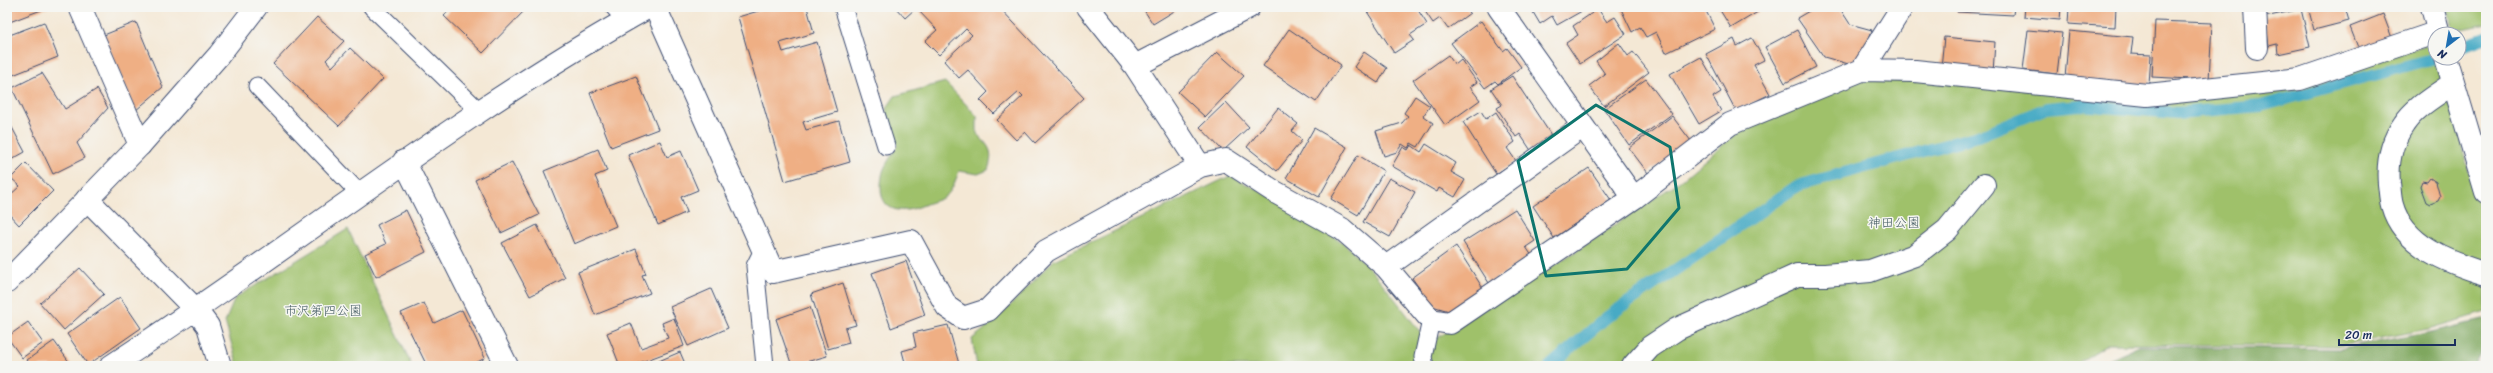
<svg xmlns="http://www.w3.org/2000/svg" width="2493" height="373" viewBox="0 0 2493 373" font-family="Sriracha,'Klee One',sans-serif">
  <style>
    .green { fill: #9fc16a; stroke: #5d7864 }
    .forest { fill: #7fa75e; stroke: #4d6b5e }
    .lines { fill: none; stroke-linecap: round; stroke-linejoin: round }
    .stream { stroke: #46aac5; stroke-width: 12 }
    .building { fill: #efaf84 }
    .service-casing { stroke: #3c4b70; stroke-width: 19 }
    .pedestrian-casing { stroke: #3c4b70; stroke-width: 24 }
    .minor-casing { stroke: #3c4b70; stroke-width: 24 }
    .tertiary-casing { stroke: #3c4b70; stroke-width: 24 }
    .service { stroke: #fff; stroke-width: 17 }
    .pedestrian { stroke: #fff; stroke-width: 22 }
    .minor { stroke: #fff; stroke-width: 22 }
    .tertiary { stroke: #fff; stroke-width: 22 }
    .marked { fill: none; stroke: #0f766e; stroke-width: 3; stroke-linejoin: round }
    .labels { text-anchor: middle; stroke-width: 3; stroke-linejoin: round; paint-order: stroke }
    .park-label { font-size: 13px; fill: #435b62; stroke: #f6f6f2 }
  </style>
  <rect width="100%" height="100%" fill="#f6f6f2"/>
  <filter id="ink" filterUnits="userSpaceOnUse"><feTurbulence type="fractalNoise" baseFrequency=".025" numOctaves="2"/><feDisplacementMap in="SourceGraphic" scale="8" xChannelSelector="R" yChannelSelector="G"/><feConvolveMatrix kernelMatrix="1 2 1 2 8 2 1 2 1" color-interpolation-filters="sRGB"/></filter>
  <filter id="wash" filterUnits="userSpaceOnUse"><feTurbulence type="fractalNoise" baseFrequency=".012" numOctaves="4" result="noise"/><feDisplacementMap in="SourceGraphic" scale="16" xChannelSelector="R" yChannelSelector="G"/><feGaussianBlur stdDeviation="0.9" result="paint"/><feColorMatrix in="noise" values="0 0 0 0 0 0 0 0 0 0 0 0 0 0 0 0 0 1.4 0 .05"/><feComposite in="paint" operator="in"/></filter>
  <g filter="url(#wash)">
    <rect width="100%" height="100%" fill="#f4e8d5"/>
    <path class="green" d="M2448 7H2486V24L2452 31Z
      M2433 44 2486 232V312L2428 329 2341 346 2108 344 2073 366H977L972 339 997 319 1054 260 1230 176C1267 194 1306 215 1339 240 1372 264 1403 311 1429 343L1575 252 1680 181 1737 133 1869 76 2146 99Z
      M945 82 977 116V134C990 147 994 152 988 170L978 174 959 171C956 179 953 189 947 195 942 200 930 202 924 205 896 217 876 209 882 176 883 166 893 155 897 146L886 109 895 96Z
      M348 229 412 366H238L225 322 235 298Z"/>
    <path class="forest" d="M2486 319V341L2473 366H2093L2138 346 2340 349 2427 333Z"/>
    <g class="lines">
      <path class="stream" d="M2459 47 2486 37
        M1550 366 1607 317 1797 186 1978 136 2047 108 2080 105 2177 113 2261 106 2435 58"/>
    </g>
    <g id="blocks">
      <path class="building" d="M7 7H49L7 23Z
        M452 7H528L483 53 444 16Z
        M772 7H807L814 33 780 43 783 52 817 42 837 112 803 122 806 130 839 121 850 162 785 181 738 17Z
        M895 7H999L1084 98 1035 143 1025 132 1016 140 997 120 1023 96 1019 92 994 114 980 100 988 92 968 70 959 78 944 61 972 35 966 29 939 55 925 41 937 30 916 8 905 18Z
        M1142 7H1181L1153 24Z
        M1364 7H1416L1427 24 1410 35 1414 40 1394 53Z
        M1422 7H1466L1470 13 1448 29 1440 18 1433 23Z
        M1530 7H1589L1557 25 1552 16 1540 24Z
        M1626 7H1704L1715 29 1666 53 1656 32 1646 37 1640 27 1632 32 1621 9Z
        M1718 7H1766L1731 28Z
        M1816 7H1839L1850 24 1872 30 1859 67 1824 57 1797 18Z
        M1957 7H2014L2013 15 1957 12Z
        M2025 7H2061L2060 20 2024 17Z
        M2069 7H2116L2115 27 2068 24Z
        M2308 7H2345L2349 21 2314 30Z
        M1598 9 1607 22 1615 17 1626 34 1580 64 1566 43 1578 35 1573 26Z
        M2301 9 2310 47 2278 54 2277 44 2269 46 2265 17Z
        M2383 14 2392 38 2359 50 2350 27Z
        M317 17 344 41 326 60 332 67 350 48 383 79 339 126 273 64Z
        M1481 21 1503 51 1507 48 1521 67 1498 84 1495 81 1485 88 1451 43Z
        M2155 21 2212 23 2209 80 2152 77Z
        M44 22 58 57 13 75 7 59V36Z
        M136 22 163 87 135 111 104 35Z
        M1289 29 1341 65 1316 102 1263 66Z
        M1797 30 1816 67 1785 83 1765 47Z
        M2028 30 2062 33 2057 74 2023 70Z
        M2069 31 2133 37 2131 54 2151 55 2149 85 2065 78Z
        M1944 37 1995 42 1993 73 1941 68Z
        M1752 38 1764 60 1754 65 1770 94 1736 111 1706 54 1734 39 1737 46Z
        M1619 43 1628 56 1633 52 1649 72 1604 106 1589 86 1605 74 1596 61Z
        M1217 52 1244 76 1205 117 1178 92Z
        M1364 52 1387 68 1378 83 1354 67Z
        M1448 55 1455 65 1461 60 1477 82 1470 87 1480 100 1445 125 1413 80Z
        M1701 57 1721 92 1713 97 1721 111 1699 124 1670 74Z
        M42 73 65 109 97 89 108 108 77 143 85 158 53 174 12 88Z
        M636 76 658 129 611 147 590 93Z
        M1512 76 1557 144 1536 158 1520 134 1516 137 1497 108 1502 105 1491 89Z
        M1646 79 1672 114 1629 145 1604 109Z
        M1415 96 1430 106 1423 116 1433 123 1418 147 1411 143 1408 148 1402 144 1397 152 1384 156 1376 131 1402 123 1408 116 1404 113Z
        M1226 102 1249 127 1223 151 1200 127Z
        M1278 108 1298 124 1292 131 1302 140 1277 171 1247 147Z
        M1481 111 1486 119 1496 112 1515 142 1507 148 1516 161 1496 174 1463 122Z
        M1672 116 1691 141 1648 173 1629 148Z
        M7 118 25 152 7 162Z
        M1314 128 1347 147 1319 197 1286 178Z
        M660 141 667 157 681 151 698 190 681 197 687 212 658 225 628 155Z
        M1426 144 1456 163 1451 172 1465 180 1455 197 1439 188 1437 192 1392 166 1403 147 1408 150 1411 145 1421 152Z
        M598 149 607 171 595 176 616 226 574 244 544 171Z
        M1358 155 1384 171 1358 215 1331 199Z
        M512 162 539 215 501 233 475 180Z
        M26 163 53 191 19 225 7 212V198L20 186 11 178Z
        M1589 168 1611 200 1554 238 1533 206Z
        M1389 178 1415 192 1390 237 1363 222Z
        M2430 178 2436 182 2440 197 2438 201 2430 204 2426 202 2420 186 2422 181 2427 182Z
        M1515 209 1535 241 1526 247 1532 256 1489 283 1463 242Z
        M406 210 426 252 376 277 365 254 386 244 377 225Z
        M537 225 565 278 530 296 502 243Z
        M1456 246 1484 290 1449 311 1432 306 1412 278Z
        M636 249 646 274 642 275 650 293 595 315 578 272Z
        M906 261 925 315 891 328 872 273Z
        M80 268 104 294 64 330 40 303Z
        M843 283 856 325 845 328 849 343 828 349 811 294Z
        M711 289 728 328 688 346 670 307Z
        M120 297 141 328 88 365 67 334Z
        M424 303 434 323 462 310 485 358 470 366H454L453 364 448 366H427L401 313Z
        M810 307 827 356 792 366 776 319Z
        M674 318 684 346 631 366H620L607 333 631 323 641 348 668 338 662 323Z
        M28 322 43 343 22 358 7 337Z
        M948 325 959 364 949 366H906L902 351 916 347 913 333Z
        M54 341 72 366H31L27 360Z
        M680 352 686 366H647Z"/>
    </g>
  </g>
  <g filter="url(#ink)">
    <use href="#blocks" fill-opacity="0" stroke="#3c4b70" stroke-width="1"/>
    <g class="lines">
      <defs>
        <path id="service" d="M372 7 478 110
          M614 7 626 20
          M843 7 886 146
          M257 86 359 193
          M763 250 755 266 765 366
          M1425 366 1423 357 1431 320"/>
        <path id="pedestrian" d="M2453 83C2436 96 2416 106 2404 124 2391 142 2387 161 2389 184 2390 191 2390 198 2392 205 2403 246 2450 263 2486 274
          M1633 366 1650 347 1677 329 1797 275H1825L1870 271 1915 255 1947 230 1984 185"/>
        <path id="minor" d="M80 7 140 145
          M655 7 773 272 911 241 947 307 963 318 988 310 1046 251 1200 166 1135 66 1088 7
          M2255 7 2257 48
          M2432 7 2439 34
          M1499 8 1634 198
          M2446 58 2486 192
          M1135 66 1249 7
          M1862 70 1902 7
          M404 161 507 366
          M1200 166 1226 160 1275 192 1342 229 1386 267 1431 320 1450 323 1634 198 1730 124 1862 70 1915 71 2147 95 2300 79 2438 32
          M87 199 196 310 208 326 220 366
          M1386 267 1582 127
          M111 366C292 248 460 112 649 7"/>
        <path id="tertiary" d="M7 282 140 145 219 55 256 7"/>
      </defs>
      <use href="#service" class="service-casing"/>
      <use href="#pedestrian" class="pedestrian-casing"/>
      <use href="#minor" class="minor-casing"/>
      <use href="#tertiary" class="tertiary-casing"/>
      <use href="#service" class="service"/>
      <use href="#pedestrian" class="pedestrian"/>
      <use href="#minor" class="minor"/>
      <use href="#tertiary" class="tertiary"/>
    </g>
  </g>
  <path class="marked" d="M1596 105 1670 147 1679 208 1627 269 1546 276 1518 161Z"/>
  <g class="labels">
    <g class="park-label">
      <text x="1894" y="227">神田公園</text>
      <text x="323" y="315">市沢第四公園</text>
    </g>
  </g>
  <rect width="2493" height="373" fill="none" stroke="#f6f6f2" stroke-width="24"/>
  <g transform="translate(2447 46) rotate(211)"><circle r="19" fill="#f6f6f2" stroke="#9ea6b7"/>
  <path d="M0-3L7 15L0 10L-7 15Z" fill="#1f6fb2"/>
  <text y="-6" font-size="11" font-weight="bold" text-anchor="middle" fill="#1b2f5e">N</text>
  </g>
  <path d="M2339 339v6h116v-6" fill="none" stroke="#1b2f5e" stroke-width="2"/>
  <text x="2345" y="339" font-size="12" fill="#1b2f5e" stroke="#f6f6f2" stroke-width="3" paint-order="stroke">20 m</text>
</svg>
